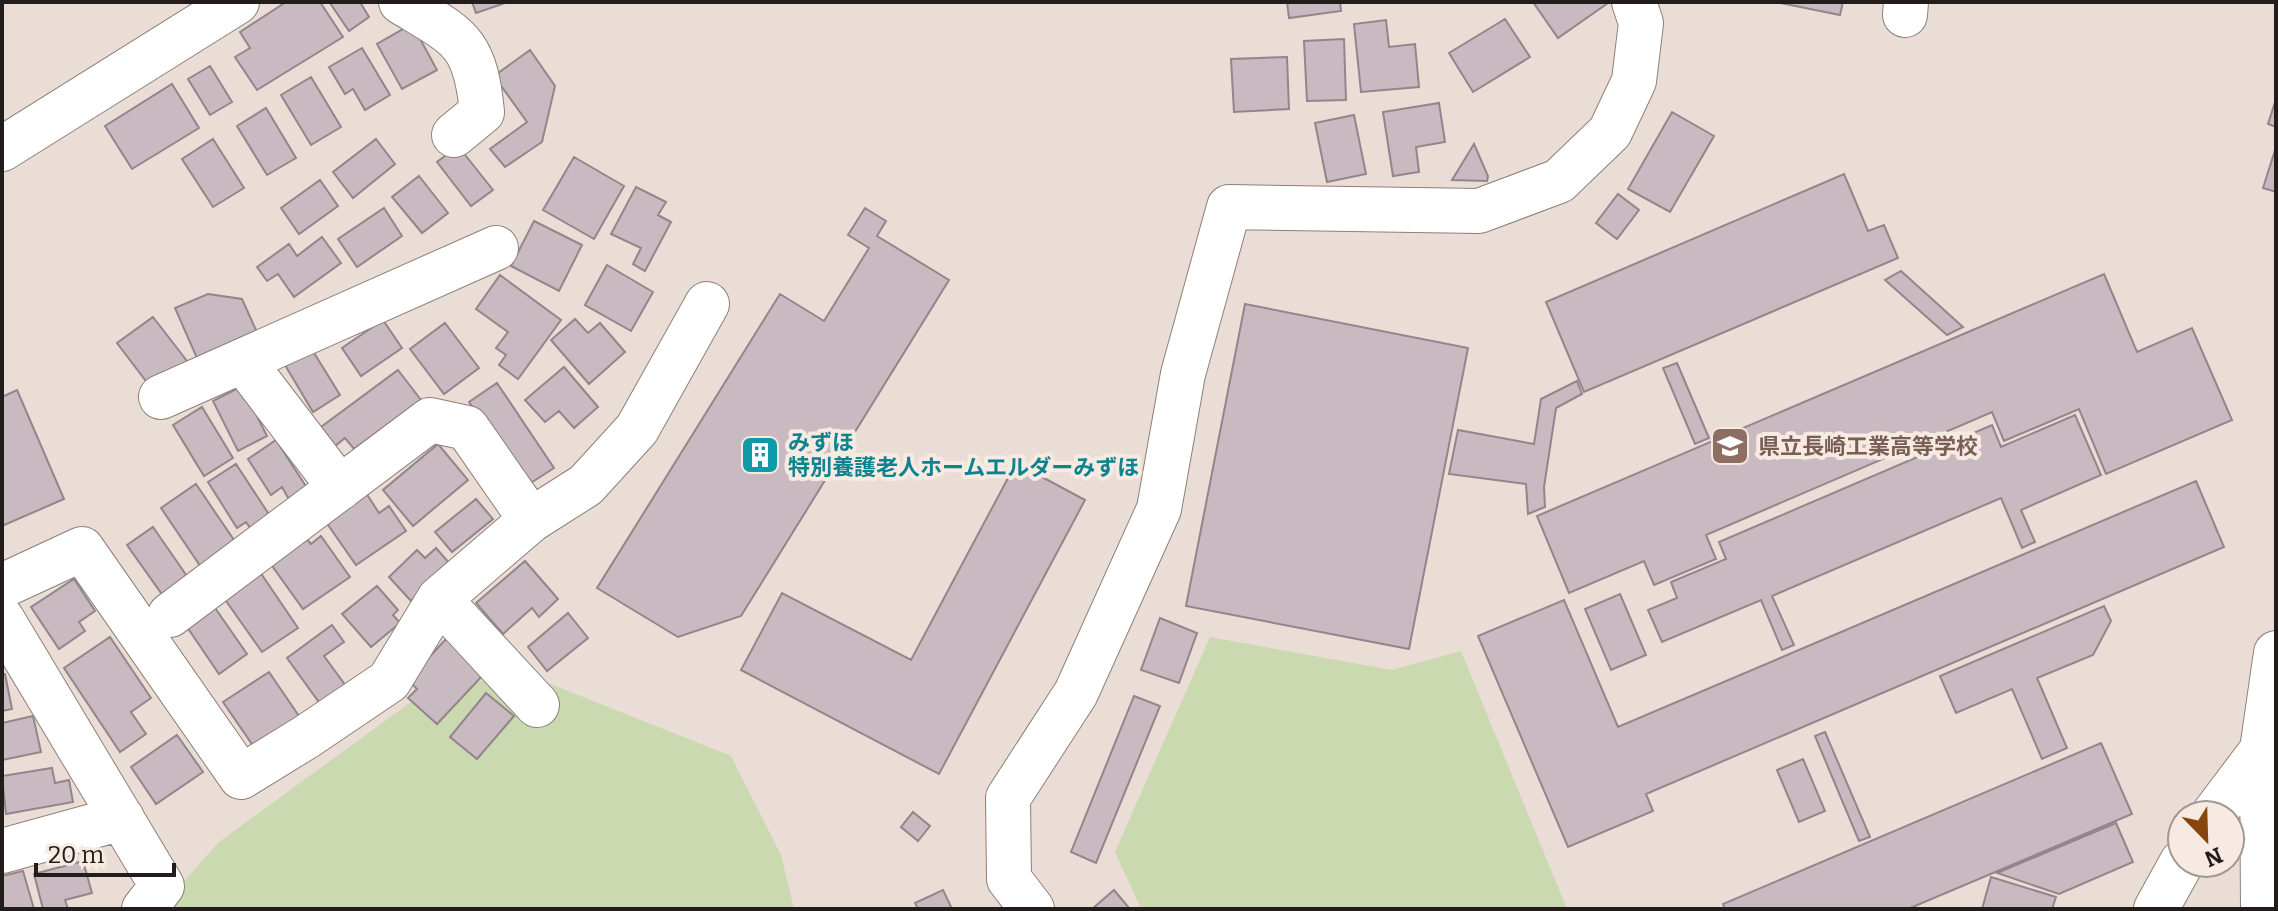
<svg xmlns="http://www.w3.org/2000/svg" width="2278" height="911" viewBox="0 0 2278 911" font-family="Bitter,'Noto Sans JP',serif">
  <style>
    .green { fill: #cad9af }
    .building { fill: #c8bac0; stroke: #93858b; stroke-width: 2 }
    .lines { fill: none; stroke-linecap: round; stroke-linejoin: round }
    .minor-casing { stroke: #8c8079; stroke-width: 46 }
    .minor { stroke: #fff; stroke-width: 44 }
    .labels { text-anchor: middle; stroke-width: 8; stroke-linejoin: round; paint-order: stroke }
    .culture-label { font-size: 22px; font-weight: bold; fill: #0d838f; stroke: #f7eae2; text-anchor: start }
    .education-label { font-size: 22px; font-weight: bold; fill: #785e54; stroke: #f7eae2; text-anchor: start }
  </style>
  <rect width="100%" height="100%" fill="#eaddd5"/>
  <path class="green" d="M1210 637 1392 670 1461 651 1567 909H1141L1115 852Z
    M538 679 731 756 781 855 794 909H159L219 842 437 683Z"/>
  <path class="building" d="M286 2H320L343 37 257 90 235 57 250 48 240 32Z
    M360 2 369 17 349 31 330 3Z
    M472 2H508L476 13Z
    M1287 2H1340L1341 11 1289 18Z
    M1533 2H1608V3L1558 38Z
    M1775 2H1843L1840 15Z
    M1505 19 1530 57 1473 92 1449 53Z
    M1386 20 1389 47 1415 44 1419 87 1361 92 1354 24Z
    M412 24 437 70 402 89 377 44Z
    M1344 39 1346 100 1307 101 1304 41Z
    M362 48 390 95 365 110 353 89 345 94 329 67Z
    M530 50 555 86 542 142 505 167 490 149 527 122 494 76Z
    M1287 57 1289 109 1234 112 1231 59Z
    M210 66 232 102 210 115 188 79Z
    M311 77 341 127 311 145 281 95Z
    M172 84 199 128 132 169 105 126Z
    M2276 99V127L2268 124Z
    M1439 103 1445 142 1416 147 1419 172 1393 176 1383 112Z
    M266 108 296 158 267 175 237 126Z
    M1672 112 1714 136 1670 212 1628 189Z
    M1354 115 1366 174 1327 182 1315 123Z
    M213 139 244 188 213 207 182 159Z
    M376 139 395 164 353 198 333 172Z
    M1474 144 1488 176 1487 181 1452 180Z
    M458 146 493 190 471 206 437 162Z
    M2276 147V192L2263 188Z
    M574 157 624 186 594 239 543 210Z
    M1844 174 1868 231 1884 225 1898 258 1584 392 1546 302Z
    M419 176 448 213 422 233 392 197Z
    M320 180 338 206 299 234 281 208Z
    M636 187 666 202 658 215 671 222 645 271 633 264 641 248 611 234Z
    M1618 194 1639 210 1617 239 1596 223Z
    M384 208 402 236 357 267 338 239Z
    M865 208 886 221 877 236 949 280 741 616 678 637 597 588 780 294 824 321 869 248 848 235Z
    M534 221 582 245 559 291 511 266Z
    M322 237 341 263 294 297 278 274 267 281 257 267 289 244 297 256Z
    M607 265 653 292 631 331 585 305Z
    M1901 271 1963 327 1947 335 1885 280Z
    M2104 274 2137 352 2192 328 2232 420 2106 474 2079 409 2004 441 1992 412 1706 535 1716 559 1654 585 1644 561 1569 593 1537 516Z
    M500 275 561 320 518 379 499 365 506 355 496 348 508 332 476 309Z
    M208 294 242 299 260 339 200 365 175 308Z
    M1245 304 1468 348 1409 649 1186 606Z
    M153 317 187 361 152 389 117 343Z
    M575 319 588 333 600 323 625 352 589 384 551 340Z
    M383 320 402 348 361 376 342 348Z
    M445 323 479 368 444 394 410 349Z
    M311 348 340 395 313 412 285 365Z
    M1677 363 1709 438 1695 444 1663 368Z
    M564 367 598 407 574 428 559 411 545 422 525 400Z
    M398 370 421 400 354 449 345 438 335 446 321 427Z
    M1577 381 1582 394 1556 408 1544 487 1545 507 1528 514 1526 484 1449 474 1458 430 1534 444 1541 399Z
    M497 383 554 468 526 486 469 402Z
    M242 386 267 436 238 451 213 401Z
    M17 390 64 499 2 526V397Z
    M202 407 233 458 204 476 173 425Z
    M2075 415 2101 475 2021 510 2035 542 2022 548 2001 498 1772 596 1794 645 1782 650 1761 600 1662 642 1648 610 1677 598 1671 582 1726 559 1719 542 1992 425 2001 447Z
    M276 440 309 491 291 503 282 487 271 495 248 459Z
    M438 444 468 480 413 526 383 490Z
    M1016 463 1085 500 939 774 741 670 782 593 911 660Z
    M236 464 272 519 253 532 246 522 237 528 208 482Z
    M2196 481 2224 547 1646 794 1653 811 1568 847 1478 636 1564 600 1618 727Z
    M196 484 238 546 203 570 161 508Z
    M366 493 379 513 389 506 406 531 356 565 326 522Z
    M476 499 493 519 452 552 435 532Z
    M153 527 191 582 166 600 127 545Z
    M321 536 350 577 303 609 270 563 306 538 311 544Z
    M436 548 450 564 411 601 389 577 417 550 425 558Z
    M525 561 558 599 539 617 532 608 503 634 476 603Z
    M260 572 298 628 262 652 224 598Z
    M74 579 95 611 79 622 85 631 59 649 31 607Z
    M377 586 398 610 393 615 400 623 371 647 342 614Z
    M1620 594 1646 655 1611 670 1585 609Z
    M213 605 247 654 219 674 185 624Z
    M2104 606 2111 621 2093 655 2037 678 2067 748 2042 759 2012 689 1956 713 1940 676Z
    M568 613 588 638 547 671 528 647Z
    M1160 618 1197 633 1179 683 1141 670Z
    M332 625 344 642 324 656 346 686 321 705 287 658Z
    M110 637 151 698 131 712 146 734 120 752 64 668Z
    M446 639 484 674 437 724 408 698 417 689 408 680Z
    M269 672 299 716 254 747 223 702Z
    M5 674 12 709 2 711V675Z
    M486 693 514 716 477 759 450 737Z
    M1134 696 1160 706 1096 863 1071 852Z
    M33 716 41 752 2 760V723Z
    M1825 732 1870 837 1859 841 1815 736Z
    M177 735 203 772 156 804 131 767Z
    M2101 743 2132 814 1908 909H1725L1723 904Z
    M1803 759 1825 811 1799 822 1777 770Z
    M52 768 55 783 69 780 73 802 6 814 2 776Z
    M913 812 930 826 918 841 901 827Z
    M2116 823 2133 862 2059 894 1997 873Z
    M83 861 92 893 65 900 68 909H43L34 874Z
    M23 871 34 909H2V876Z
    M1991 877 2056 897 2052 909H1982Z
    M943 890 952 909H918L915 903Z
    M1114 890 1130 909H1092Z"/>
  <g class="lines">
    <defs>
      <path id="minor" d="M401 2C459 37 475 40 482 112L454 135
        M1905 15 1906 2
        M2 149 237 2
        M243 361 340 488
        M161 397 496 248
        M2 586 82 549 241 777 306 737 389 681 439 599 531 520 586 485 637 429 707 304
        M439 599 537 705
        M170 615 430 420 467 428 531 520
        M2 619 162 886 144 909
        M2213 815 2262 750
        M2 851 122 818
        M1032 909 1009 879 1008 798 1076 693 1159 509 1183 374 1229 207 1479 211 1559 181 1610 132 1634 81 1641 23 1634 2
        M2156 909 2182 862
        M2263 909 2262 750 2276 653"/>
    </defs>
    <use href="#minor" class="minor-casing"/>
    <use href="#minor" class="minor"/>
  </g>
  <defs>
    <symbol id="school-square" viewBox="-11 -11 22 22"><rect x="-9" y="-9" width="18" height="18" rx="4" fill="#8d6e63" stroke="#f7eae2"/><path d="M0-5L7-2L0 1L-7-2ZM-4 1L0 2.5L4 1V4Q0 6-4 4Z" fill="#fff"/></symbol>
    <symbol id="building-square" viewBox="-11 -11 22 22"><rect x="-9" y="-9" width="18" height="18" rx="4" fill="#0f9aa8" stroke="#f7eae2"/><path d="M-4-6H4V6H1V3H-1V6H-4ZM-2.5-4.3h1.7v1.8h-1.7ZM.8-4.3h1.7v1.8H.8ZM-2.5-1h1.7V.8h-1.7ZM.8-1h1.7V.8H.8Z" fill="#fff"/></symbol>
  </defs>
  <g fill-rule="evenodd">
    <use href="#school-square" x="1708" y="424" width="44" height="44"/>
    <use href="#building-square" x="738" y="433" width="44" height="44"/>
  </g>
  <g class="labels">
    <g class="culture-label">
      <text x="788" y="450">みずほ<tspan x="788" dy="25">特別養護老人ホームエルダーみずほ</tspan></text>
    </g>
    <g class="education-label">
      <text x="1758" y="454">県立長崎工業高等学校</text>
    </g>
  </g>
  <rect width="2278" height="911" fill="none" stroke="#221d1b" stroke-width="8"/>
  <g transform="translate(2206 839) rotate(157)"><circle r="38" fill="#f7eae2" stroke="#a29892" stroke-width="2"/>
  <path d="M0-6L14 30L0 20L-14 30Z" fill="#86460d"/>
  <text y="-12" font-size="22" font-weight="bold" text-anchor="middle" fill="#221d1b">N</text>
  </g>
  <path d="M36 863v12h138v-12" fill="none" stroke="#221d1b" stroke-width="4"/>
  <text x="48" y="863" font-size="24" fill="#221d1b" stroke="#f7eae2" stroke-width="6" paint-order="stroke">20 m</text>
</svg>
